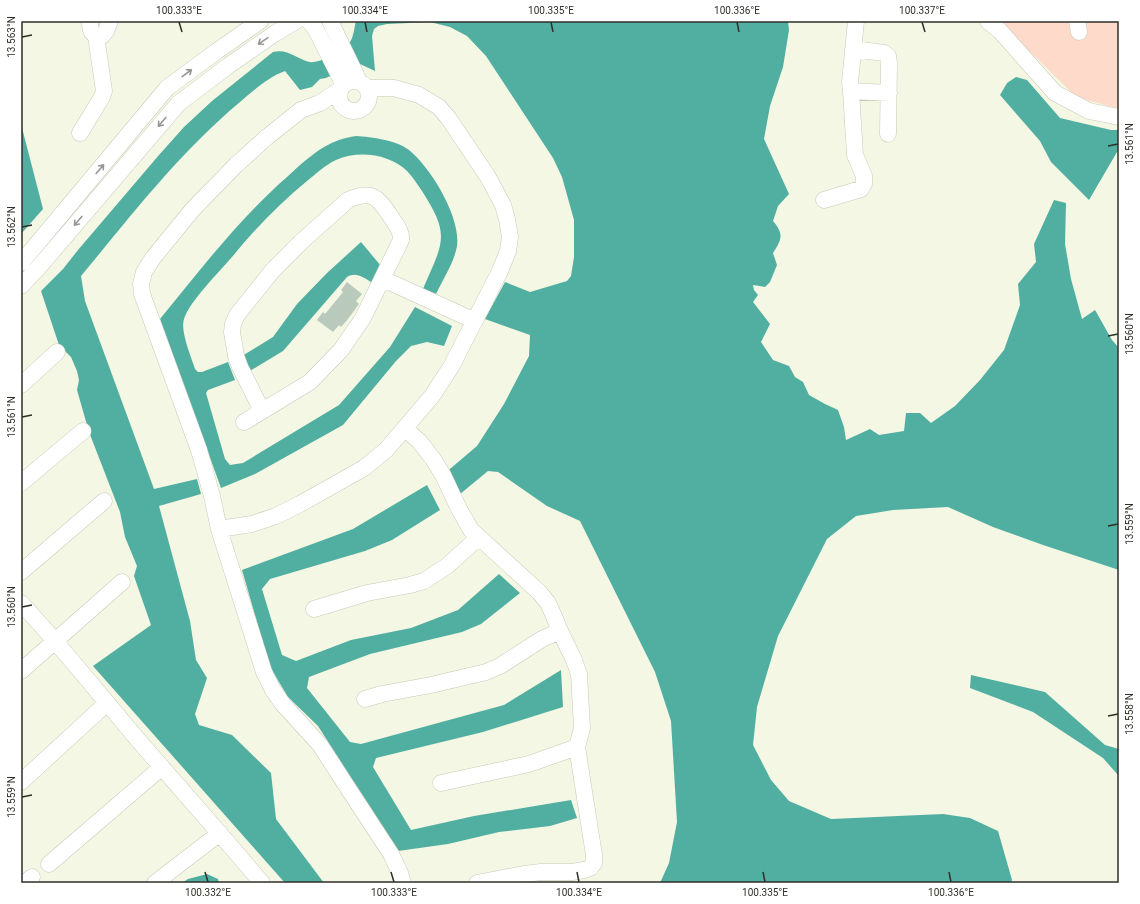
<svg xmlns="http://www.w3.org/2000/svg" width="1140" height="904" viewBox="0 0 1140 904" font-family="Roboto,sans-serif">
  <style>
    .green { fill: #fddaca }
    .water { fill: #51afa2 }
    .building { fill: #b9cabc }
    .lines { fill: none; stroke-linecap: round; stroke-linejoin: round }
    .minor-casing { stroke: #c7cab7; stroke-width: 17 }
    .minor { stroke: #fff; stroke-width: 16 }
    .oneway { stroke: #969794 }
    .ticks { fill: none; stroke: #2e2f28; stroke-width: 1.5 }
    .neatline { fill: none; stroke: #2e2f28; stroke-width: 1.5 }
    .ticks-label { font-size: 10px; text-anchor: middle; fill: #2e2f28 }
  </style>
  <rect width="100%" height="100%" fill="#f3f7e3"/>
  <path class="green" d="M999 21H1119V107L1116 108 1076 97Z"/>
  <path class="water" d="M356 21H788L789 30 783 67 770 106 764 139 789 194 778 206 773 221C784 234 782 239 773 253L777 265 770 282 765 287 753 285 754 290 758 295 753 302 770 324 761 342 773 360 789 366 795 377 803 382 809 395 825 404 838 410 844 427 846 440 870 429 879 435 904 431 906 413H920L931 423 955 406 980 380 1004 350 1020 305 1018 284 1036 262 1034 244 1054 200 1066 203 1065 244 1071 279 1082 319 1095 310 1112 340 1119 348V570L1043 545 993 527 948 507 893 510 856 516 827 539 778 636 757 707 753 745 771 780 789 801 831 819 943 814 970 818 998 831 1012 880 1011 883H660L669 863 677 822 671 721 655 672 580 521 547 506 498 472 488 471 454 499 444 474 477 446 504 404 529 356 530 335 485 319 505 282 530 292 567 281 571 276 574 257V220L562 177 553 158 486 56 467 36 450 27 430 22 387 24 378 26 374 29 372 36 375 71 360 64 356 63 326 78 320 79 312 87 300 90 285 71C268 77 253 91 240 102 179 153 131 216 81 276L85 301 154 489 197 479 201 494 159 506 190 621 196 660 207 678 195 714 199 725 232 735 271 773 276 819 324 883H285L93 666 151 625 134 576 137 566 125 537 120 512 89 432 77 390 79 380 77 371 71 357 59 345 41 291 63 269 78 250 159 155 184 127 212 101 273 52C287 48 297 59 310 62 319 64 346 49 350 42 354 36 354 28 356 21Z
    M1016 77 1027 80 1060 118 1111 130H1119V153L1117 152 1089 200 1051 162 1040 141 1000 95 1007 83Z
    M21 124 43 209 21 234Z
    M356 136C372 137 396 140 409 150 431 168 461 217 457 246 454 263 443 279 436 294L423 289C443 242 451 236 422 191 417 184 413 177 407 171 389 154 359 150 336 160 325 165 316 174 307 181 279 204 255 229 232 257 220 271 189 302 184 319 180 331 191 356 195 369L198 372H202L228 362 235 380 208 390 206 393 225 459 230 465 243 463 339 405 390 347 415 307 452 326 444 346 427 342 411 346 396 361 343 425 255 474 221 488 160 319C200 270 239 219 287 177 302 163 319 147 339 140 344 138 350 137 356 136Z
    M361 242 381 266 373 283C364 278 356 271 347 277L283 351 248 372 242 356 273 337 297 304 327 273Z
    M427 485 440 510 392 540 365 551 270 579 262 589 282 655 296 661 351 640 411 628 458 610 499 574 520 593 481 624 462 632 370 654 309 677 307 688 350 742 361 744 504 705 561 670 563 707 483 732 376 758 373 767 411 830 474 816 571 800 577 818 550 826 499 832 448 844 398 851 318 726 288 697 270 667 242 570 353 529Z
    M971 675 1045 692 1105 745 1119 749V775H1118L1103 758 1033 712 970 688Z
    M207 874 218 879 219 883H182L188 879Z"/>
  <path class="building" d="M347 282 362 294 356 301 359 304 348 319 341 327 339 325 333 332 317 320 323 312 325 314 343 292 341 290Z"/>
  <g class="lines">
    <defs>
      <path id="minor" d="M90 21C90 31 91 36 102 36L106 31 110 21
        M309 21 315 28 344 85
        M330 21 359 81
        M988 21 1000 31 1055 93 1089 111 1119 117
        M1077 21 1079 32
        M853 49 884 53 888 56 889 63 888 134
        M339 96a15 15 0 1 1 30 0a15 15 0 1 1-30 0Z
        M341 89 320 103 301 110 267 137 236 165 193 209 153 258 144 272 141 284 142 294 199 450 212 496 219 529 264 672 273 690 282 703 320 745 344 782 391 854 400 873 403 883
        M851 91 889 93
        M80 133 102 97 104 91 96 36
        M824 200 861 189 864 184V176L855 155 851 91 850 82 856 21
        M21 263 167 88 217 51 260 21
        M383 279 475 321
        M21 286 39 267 179 103 228 66 274 34 296 21
        M21 385 57 352
        M244 422 310 382 341 350 363 318 401 240C402 231 396 225 391 217 378 198 373 189 348 200L301 242 273 270 237 315 233 324 232 332 236 356 240 367 262 411
        M405 429 419 441 433 459 443 475 459 509 471 530 539 592 548 603 553 614 560 631 574 660 579 674 582 728 577 747 594 855V863L590 868 584 870 572 872H541L524 874 477 883
        M21 483 83 431
        M219 529 252 524 276 516 300 504 364 468 386 450 432 396 451 367 500 271 508 251 510 237 507 219 503 205 488 177 449 119 439 107 419 95 394 88H368
        M21 572 104 501
        M21 603C60 645 96 690 133 734 176 784 220 833 262 883
        M314 609 367 593 410 585 424 581 447 566 479 537
        M21 671 122 582
        M365 699 382 694 431 685 486 672 500 666 542 639 560 631
        M21 782 107 703
        M441 783 529 764 577 747
        M49 864 162 767
        M25 883 32 877
        M155 883 220 833"/>
    </defs>
    <use href="#minor" class="minor-casing"/>
    <use href="#minor" class="minor"/>
  </g>
  <defs><path id="oneway-shaft" d="M-6 0H5M1.5-3L5.5 0L1.5 3" fill="none" stroke-width="1.6" stroke-linecap="round" stroke-linejoin="round"/></defs>
  <g class="oneway">
    <use href="#oneway-shaft" transform="translate(263 41) rotate(146)"/>
    <use href="#oneway-shaft" transform="translate(187 73) rotate(-37)"/>
    <use href="#oneway-shaft" transform="translate(162 122) rotate(130)"/>
    <use href="#oneway-shaft" transform="translate(100 169) rotate(-50)"/>
    <use href="#oneway-shaft" transform="translate(78 221) rotate(130)"/>
  </g>
  <path class="ticks" d="M179 22 182 32M365 22 367 32M551 22 553 32M737 22 739 32M922 22 925 32M22 37 32 35M1108 146 1118 144M22 227 32 225M1108 336 1118 334M22 417 32 415M1108 526 1118 524M22 607 32 605M1108 716 1118 714M22 797 32 795M205 872 208 882M391 872 394 882M577 872 579 882M763 872 765 882M949 872 951 882"/>
  <rect width="1140" height="904" fill="none" stroke="#ffffff" stroke-width="44"/>
  <rect x="22" y="22" width="1096" height="860" class="neatline"/>
  <g class="ticks-label">
    <text x="179" y="14">100.333°E</text>
    <text x="365" y="14">100.334°E</text>
    <text x="551" y="14">100.335°E</text>
    <text x="737" y="14">100.336°E</text>
    <text x="922" y="14">100.337°E</text>
    <text transform="translate(11 37) rotate(-90)" y="4">13.563°N</text>
    <text transform="translate(1129 144) rotate(-90)" y="4">13.561°N</text>
    <text transform="translate(11 227) rotate(-90)" y="4">13.562°N</text>
    <text transform="translate(1129 334) rotate(-90)" y="4">13.560°N</text>
    <text transform="translate(11 417) rotate(-90)" y="4">13.561°N</text>
    <text transform="translate(1129 524) rotate(-90)" y="4">13.559°N</text>
    <text transform="translate(11 607) rotate(-90)" y="4">13.560°N</text>
    <text transform="translate(1129 714) rotate(-90)" y="4">13.558°N</text>
    <text transform="translate(11 797) rotate(-90)" y="4">13.559°N</text>
    <text x="208" y="896">100.332°E</text>
    <text x="394" y="896">100.333°E</text>
    <text x="579" y="896">100.334°E</text>
    <text x="765" y="896">100.335°E</text>
    <text x="951" y="896">100.336°E</text>
  </g>
</svg>
